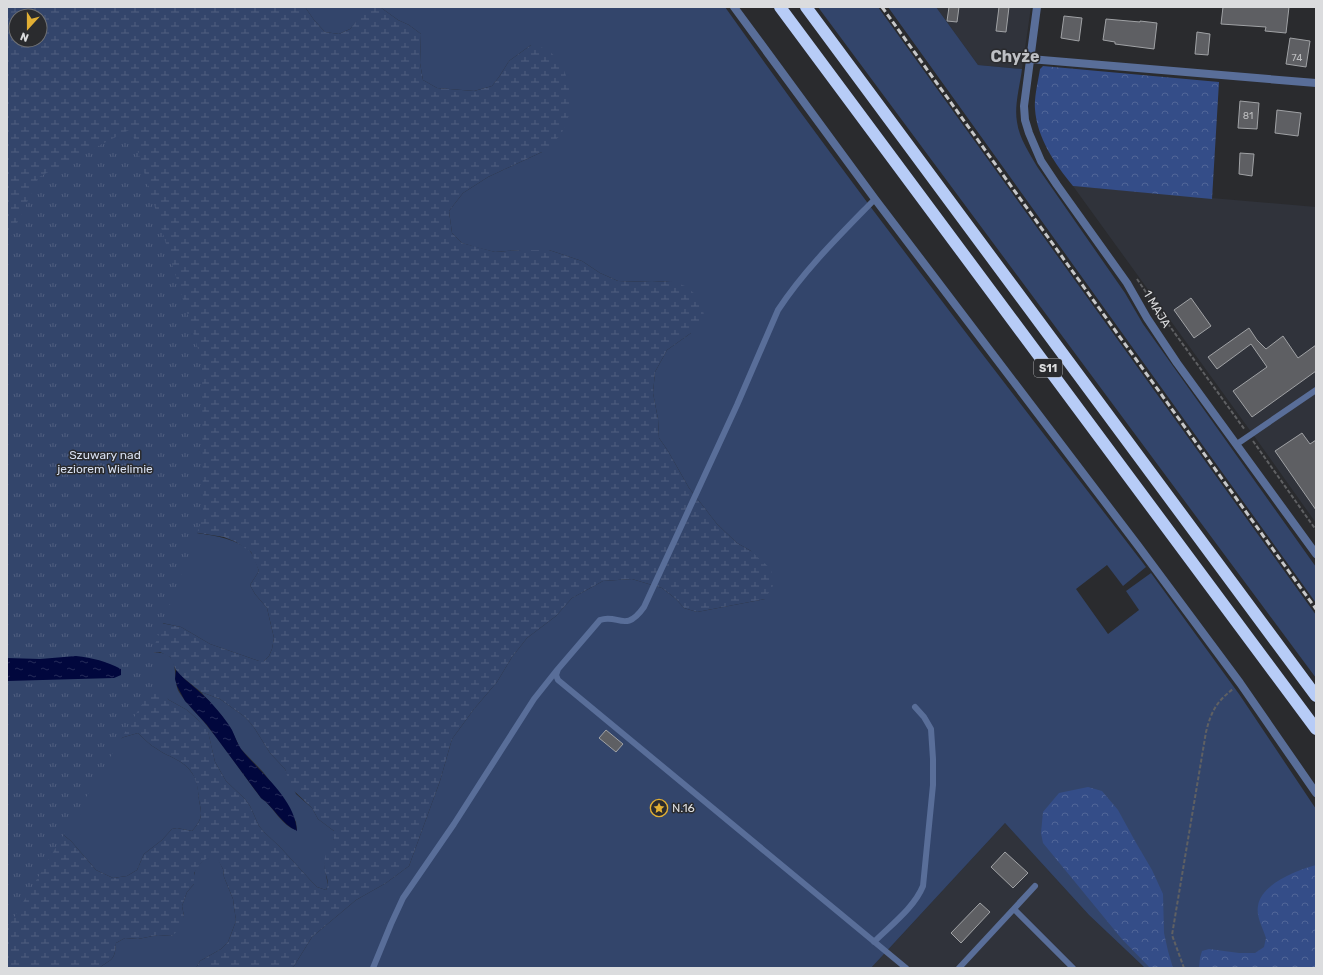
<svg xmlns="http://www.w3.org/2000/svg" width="1323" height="975" viewBox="0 0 1323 975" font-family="Rubik,sans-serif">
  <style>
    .built { fill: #30333b }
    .grass { fill: #33456b }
    .forest { fill: url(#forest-crowns) }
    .wetland { fill: url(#wetland-marsh); fill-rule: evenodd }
    .park { fill: url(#park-tufts) }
    .water { fill: url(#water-ripples) }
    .building { fill: #5e5f63; stroke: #a0a2a5 }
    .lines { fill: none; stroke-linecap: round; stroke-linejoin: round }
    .path { stroke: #5f6063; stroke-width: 2; stroke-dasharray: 4 2; stroke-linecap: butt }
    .service { stroke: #596e99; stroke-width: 6 }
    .minor { stroke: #596e99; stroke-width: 8 }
    .motorway { stroke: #b7ccf7; stroke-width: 12 }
    .rail { stroke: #c6c7c9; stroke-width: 3; stroke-dasharray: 6 3; stroke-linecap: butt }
    .labels { text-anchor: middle; stroke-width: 3; stroke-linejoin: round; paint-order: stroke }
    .number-label { font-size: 10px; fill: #bcbdbf }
    .shield { fill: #2a2b2e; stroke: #a6a7a9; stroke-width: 1 }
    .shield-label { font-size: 11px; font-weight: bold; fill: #dbdcde }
    .street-label { font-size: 12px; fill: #dbdcde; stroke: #2a2b2e }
    .park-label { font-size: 12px; fill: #d7dff1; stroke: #2a2b2e }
    .poi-label { font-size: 12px; fill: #dbdcde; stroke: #2a2b2e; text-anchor: start }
    .district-label { font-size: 16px; font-weight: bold; fill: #bec0c4; stroke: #2a2b2e }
  </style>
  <defs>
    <pattern id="forest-crowns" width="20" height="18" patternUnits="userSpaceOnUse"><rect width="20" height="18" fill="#344d88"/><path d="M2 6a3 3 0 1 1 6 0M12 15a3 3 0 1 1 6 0" fill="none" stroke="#516698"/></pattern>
    <pattern id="wetland-marsh" width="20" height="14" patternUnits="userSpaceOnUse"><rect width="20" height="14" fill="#33456b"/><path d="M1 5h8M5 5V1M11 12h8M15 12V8" fill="none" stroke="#505f80"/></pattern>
    <pattern id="park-tufts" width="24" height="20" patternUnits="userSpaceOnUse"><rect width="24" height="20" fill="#33456b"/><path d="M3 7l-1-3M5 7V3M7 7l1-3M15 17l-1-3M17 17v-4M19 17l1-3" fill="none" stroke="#505f80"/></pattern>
    <pattern id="water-ripples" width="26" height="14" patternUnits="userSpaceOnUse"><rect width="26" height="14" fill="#01073d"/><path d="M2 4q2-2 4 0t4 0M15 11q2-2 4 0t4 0" fill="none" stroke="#252b59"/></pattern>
  </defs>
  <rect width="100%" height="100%" fill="#2a2b2e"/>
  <path class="built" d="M936 7H1031L1022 69 978 65Z
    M1073 186 1316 207V523L1257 440Z
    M1005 823 1089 915 1145 968H871Z"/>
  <path class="grass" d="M305 7H370L350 29 339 34 325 32 314 20Z
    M380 7H725C860 198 1004 382 1146 567L1123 586 1107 565 1076 589 1108 634 1139 610 1126 591 1151 573 1239 694 1316 809V968H1145L1089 915 1005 823 871 968H291L294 966 312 937 356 900 386 883 409 866 440 781 452 739 474 709 497 682 512 657 527 638 556 616 572 598 603 581 632 579 662 588 676 599 684 608 697 612 765 599 751 551 737 543 717 524 689 488 668 451 659 438 658 419 653 393 655 372 667 350 691 333 671 281 652 282 618 281 600 273 582 261 549 250H521L495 252 475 247 462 243 452 233 449 211 463 193 488 177 542 152 531 45 509 61 499 77 492 86 474 91 437 88 423 80 420 63 421 34 409 25 398 20Z
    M818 7H878L1316 615V678Z
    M888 7H936L978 65 1022 69C1020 86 1014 105 1017 122 1019 138 1030 154 1038 168L1125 293 1143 324 1316 567V603Z
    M192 532C212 536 234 537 250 551 254 556 257 565 259 571L250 585 255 594 267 608 274 638 272 649 269 656 264 661H259L210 644 181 627 162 623 150 653C156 652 165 652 170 657 178 666 173 680 179 692 187 705 199 715 208 727 227 750 243 775 261 798 275 808 281 826 297 830L296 822 284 799 263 772 240 748 231 729 222 716 201 692 220 699 245 717 253 726 270 753 285 769 296 794 312 808 318 819 334 831V839L324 865 328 885 326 890 317 887 313 883 280 847 264 832 259 826 250 806 245 799 226 781 215 762 208 732 197 719 187 710 169 700 163 696 113 742 124 737 138 733C144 739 150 745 157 749 168 757 184 760 192 773 198 781 198 790 199 800 202 815 203 818 192 831L177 828 172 829 162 840 144 854 137 870 127 876 113 878 96 870 71 841 61 833Z
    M207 857H217L223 869 224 877 233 899 236 921 228 942 221 949 200 961 196 968H99C111 959 115 961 116 943L125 938 138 939 158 935 172 936 184 916 182 906 187 892 194 884C193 870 196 867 207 857Z"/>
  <path class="forest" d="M1043 66 1219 82 1212 199 1073 186C1055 164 1037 138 1035 109 1034 97 1038 82 1040 69Z
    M1088 787 1102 791 1118 810 1135 841 1152 870 1163 894 1164 933 1168 951 1173 968H1150L1121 938 1043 843 1041 833 1043 812 1059 793Z
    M1316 865V968H1199L1200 958 1202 951 1209 949 1239 953H1255L1264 947 1266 938C1263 928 1256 917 1258 906 1261 884 1297 870 1316 865Z"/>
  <path class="wetland" d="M7 7H305L314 20 325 32 339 34 350 29 368 7H380L398 20 409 25 421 34 420 63 423 80 437 88 474 91 492 86 499 77 509 61 531 45 547 49 561 62 570 87V113L561 135 542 152 488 177 463 193 449 211 452 233 462 243 495 252 521 250H549L582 261 600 273 618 281 652 282 671 281 685 286 700 298 704 315 691 333 667 350 655 372 653 393 658 419 659 438 668 451 689 488 717 524 737 543 751 551 771 569 773 586 765 599 697 612 684 608 676 599 662 588 632 579 603 581 572 598 556 616 527 638 512 657 497 682 474 709 452 739 440 781 409 866 386 883 356 900 312 937 294 966 291 968H196L200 961 221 949 228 942 236 921 233 899 224 877 223 869 216 857 207 858 201 863 194 873V884L187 892 182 906 184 916 182 927 172 936 158 935 138 939 125 938 116 943C115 961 111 959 99 968H7V879L61 833 71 841 96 870 113 878 127 876 137 870 144 854 162 840 172 829 177 828 192 831C203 818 202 815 199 800 198 790 197 781 192 773 184 760 168 757 157 749 150 745 144 739 138 733L124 737 113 742 149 683 155 686 169 700 187 710 197 719 208 731 215 762 226 781 245 799 250 806 259 826 264 832 280 847 313 883 317 887 326 890C331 880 324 875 324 865 324 857 329 844 334 839V831L318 819 312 808 291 788 285 769 270 753 253 726 245 717 220 699 201 692 181 676 176 670 170 657 160 652 150 653 161 623 181 627 210 644 259 661H264L269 656 272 649 274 638 267 608 255 594 250 585 259 571 251 552 236 542 224 537 192 532 7 593ZM16 16H40V40H16Z"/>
  <path class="park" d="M131 129 202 362 203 517 154 647V684L7 929V234L10 238 39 177Z"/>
  <path class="water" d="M76 656C93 658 106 661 121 669V675L114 678 7 681V658L40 659Z
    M176 670C187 683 202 692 213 705 220 713 227 721 232 730 235 736 237 743 241 749 260 773 295 798 297 831 281 824 275 808 261 798L207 725 185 701 177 686 175 679Z"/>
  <path class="building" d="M949 7H959L957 22 947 21Z
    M999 7H1009L1006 32 996 31Z
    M1223 7H1289L1286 33 1265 31 1266 27 1221 24Z
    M1064 16 1082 18 1079 41 1061 38Z
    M1106 19 1140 22V21L1157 23 1154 49 1115 44V42L1103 40Z
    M1197 32 1210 34 1208 55 1195 54Z
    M1290 38 1310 41 1306 67 1286 64Z
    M1240 101 1259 103 1257 129 1238 128Z
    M1277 110 1301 113 1298 136 1275 133Z
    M1240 153 1254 154 1252 176 1239 174Z
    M1191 298 1211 326 1194 338 1174 310Z
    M1249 328 1257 340 1266 349 1283 336 1298 358 1316 345V371L1252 417 1233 391 1267 367 1251 344 1217 369 1208 357Z
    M1302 433 1310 444 1316 440V510L1275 451Z
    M606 730 623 744 616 752 599 738Z
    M1005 852 1028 873 1013 888 991 867Z
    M980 903 990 912 961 943 951 933Z"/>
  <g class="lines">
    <path class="path" d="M1137 279 1158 310 1245 430
      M1253 441 1316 530
      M1184 968 1172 935 1206 732C1211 712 1216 702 1233 689"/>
    <path class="service" d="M875 199C841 234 805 269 778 310L737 405 644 607C625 634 618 613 600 620L558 669 556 675 558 680 906 968
      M1237 444 1316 390
      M1014 909 1073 968
      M874 942C891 925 914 908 923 886L933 785V759L931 729 924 717 915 707
      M373 968 391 924 403 898 454 824 534 699 557 670
      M959 968 1035 886"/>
    <path class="minor" d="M734 7 875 199 1139 547 1240 683 1316 793
      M1037 7 1024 106 1025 120 1029 133 1041 161 1057 185 1127 283 1147 318 1177 363 1316 554
      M1030 59 1316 83"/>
    <path class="motorway" d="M780 7 1316 729
      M806 7 1316 696"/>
    <path class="rail" d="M882 7 1316 609"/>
  </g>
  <defs>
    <symbol id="sight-ring" viewBox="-11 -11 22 22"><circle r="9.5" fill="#2a2b2e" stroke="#e1af34" stroke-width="1.5"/><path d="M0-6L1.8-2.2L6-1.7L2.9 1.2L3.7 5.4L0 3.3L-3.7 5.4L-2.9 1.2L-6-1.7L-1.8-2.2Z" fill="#e1af34"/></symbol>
  </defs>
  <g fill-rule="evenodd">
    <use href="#sight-ring" x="649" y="798" width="20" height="20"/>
  </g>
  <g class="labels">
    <g class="number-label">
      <text x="1297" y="61">74</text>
      <text x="1248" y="119">81</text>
    </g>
    <rect class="shield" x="1034" y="359" width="28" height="18" rx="3"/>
    <g class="shield-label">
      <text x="1048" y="372">S11</text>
    </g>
    <g class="street-label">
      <text transform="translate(1157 309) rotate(59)" y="4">1 MAJA</text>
    </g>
    <g class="park-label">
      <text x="105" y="459">Szuwary nad<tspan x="105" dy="14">jeziorem Wielimie</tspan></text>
    </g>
    <g class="poi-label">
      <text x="672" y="812">N.16</text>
    </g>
    <g class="district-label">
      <text x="1015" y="62">Chyże</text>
    </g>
  </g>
  <rect width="1323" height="975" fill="none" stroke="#dbdcde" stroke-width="16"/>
  <g transform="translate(28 28) rotate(201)"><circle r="19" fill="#2a2b2e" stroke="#717274"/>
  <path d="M0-3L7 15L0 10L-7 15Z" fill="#e1af34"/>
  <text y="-6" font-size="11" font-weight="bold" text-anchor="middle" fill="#dbdcde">N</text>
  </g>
</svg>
